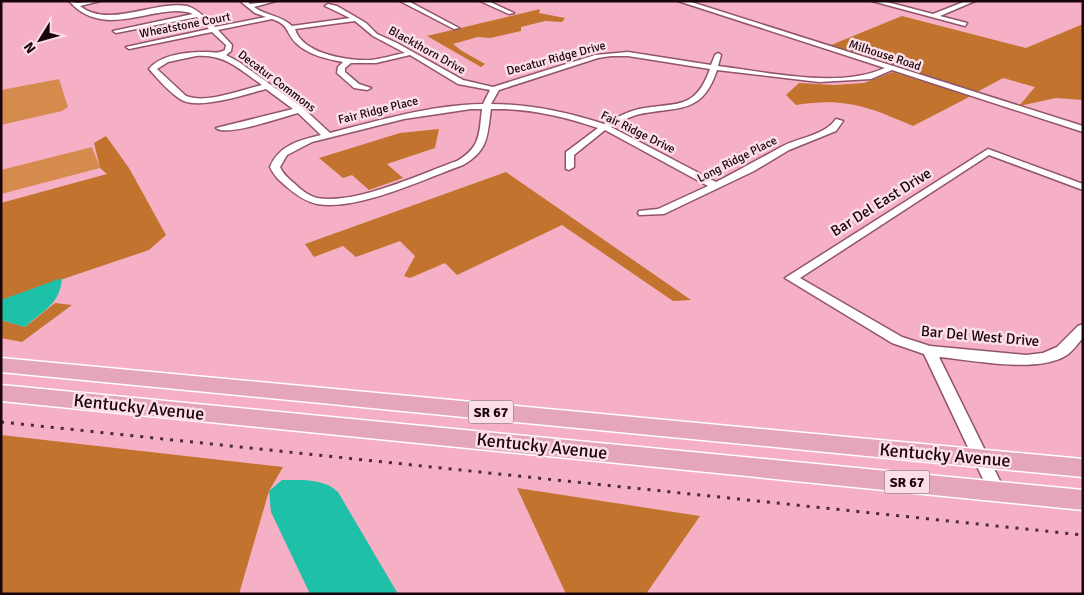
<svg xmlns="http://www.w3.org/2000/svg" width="1084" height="595" viewBox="0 0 1084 595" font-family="Signika,sans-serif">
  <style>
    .green { fill: #d68b4e }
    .forest { fill: #c2732d }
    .water { fill: #1ec0a7 }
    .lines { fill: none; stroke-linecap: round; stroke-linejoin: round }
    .minor-casing { stroke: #915469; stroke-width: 3 }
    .major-casing { stroke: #fff; stroke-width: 3 }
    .minor { fill: #fff; fill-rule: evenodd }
    .major { fill: #e5a6bc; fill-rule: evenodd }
    .rail { stroke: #4a2a35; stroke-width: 3; stroke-dasharray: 3 7; stroke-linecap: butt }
    .labels { text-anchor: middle; stroke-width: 5; stroke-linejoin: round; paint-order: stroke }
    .far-street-label { font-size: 12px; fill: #1b050d; stroke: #fcdee7 }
    .shield { fill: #fcdee7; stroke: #5e464e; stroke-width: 1 }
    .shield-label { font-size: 14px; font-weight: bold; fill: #1b050d }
    .street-label { font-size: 15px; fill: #1b050d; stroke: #fcdee7 }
    .near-street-label { font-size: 18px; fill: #1b050d; stroke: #fcdee7 }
  </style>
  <rect width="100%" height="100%" fill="#f5b0c6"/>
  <path class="green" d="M59 79 68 107 62 111 1 125V90Z
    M92 147 100 168 1 194V170Z"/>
  <path class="forest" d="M540 9 539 13 565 18 562 22 545 21 521 27V31L490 38 478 37 453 44 462 51 485 64 481 67 427 36Z
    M902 16 1026 48 1083 24V100L1056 98 1019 106 1035 87 1003 78 977 92 831 45Z
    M893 72 971 96 913 126C869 107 845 97 796 105L786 95 799 83 835 85 864 83Z
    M439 129 435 148 387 164 403 178 369 190 352 175 343 178 319 158 400 133Z
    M106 136 129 168 166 235 149 250 1 300V203L107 174 100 168 94 143Z
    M506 172 691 300 673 301 562 225 457 275 445 263 410 278 404 276 415 256 400 241 356 257 343 246 314 257 305 244Z
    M55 303 72 305 22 342 1 338V320L25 327Z
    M1 435 283 467 269 491 239 594H1Z
    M517 488 700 516 646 594H566Z"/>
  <path class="water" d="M62 278C60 305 43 310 25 327L1 320V300Z
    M282 480C301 480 324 478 338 492L398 594H310L271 512 269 491Z"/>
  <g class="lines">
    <defs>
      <path id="minor" d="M69 1 77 3 100 1 80 6C108 29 155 0 187 6 198 9 207 20 215 27L266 17 255 13 240 1H247L250 4 276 1 254 7C266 16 281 15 292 26L350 18 325 6 328 4 337 6 366 23 377 34 397 43 463 80 493 87 595 55 628 52 711 65 715 55 718 53 721 55 718 66C768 72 838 89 885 68L678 1H688L1083 126V132L892 70 871 79 819 82 717 70C702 115 679 106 640 114 630 116 620 122 611 127L716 182C738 171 759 159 781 147 799 137 824 136 836 119L843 121 836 131 789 150 754 171 664 214 639 215 638 213 639 211 658 209 708 186 605 130 574 155V167L569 170 566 169V152L598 128C563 116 528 108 491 109 487 136 489 150 463 165 424 179 358 211 317 204 305 201 296 195 287 187 280 181 274 176 270 167 279 145 300 140 321 135L298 113C282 117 227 137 216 128L293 109 266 89C246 94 197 111 180 99 169 92 158 79 149 69 161 54 188 52 206 52 213 52 218 54 225 50L226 45 212 32 129 49 126 47 209 29 197 17 116 33 113 31 193 14C159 0 106 43 69 1ZM272 19C290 25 285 32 296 43 308 55 327 59 343 62L338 67 337 73 354 88 367 90 371 88 359 84 345 72V68L351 63H376L410 55 458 84 490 90 483 104C430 105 380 120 330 133L303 108 239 62 226 55 231 51 232 45 218 30ZM355 21 373 36 405 53C393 55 382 59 370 60 348 61 302 54 295 29ZM196 56C225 54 239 69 262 85 241 90 206 104 186 96L157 69 168 62ZM611 56H628L710 69C695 111 676 102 639 109 627 112 615 118 604 124 567 112 530 104 491 104L499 90 598 58ZM471 109H482C479 134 481 147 457 161 420 174 356 205 317 198 309 196 301 190 295 184 289 179 283 174 280 167L287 155 312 142 404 119Z
        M400 1H408L459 28 454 29Z
        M480 1H488L514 13 509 14Z
        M872 1H883L933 14 966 1H975L940 16 967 23 965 26Z
        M988 149 1083 184V190L989 155 800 278 902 337 930 346 1026 355 1043 353 1057 347 1078 326 1083 324V338C1078 343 1073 351 1067 355 1038 374 973 360 939 357L1005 491 1003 496 997 499 991 496 924 354 892 343 785 278Z"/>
      <path id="major" d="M1 358 1083 459V477L1 372Z
        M1 385 1083 490V510L1 401Z"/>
    </defs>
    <use href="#minor" class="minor-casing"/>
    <use href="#major" class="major-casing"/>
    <use href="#minor" class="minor"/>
    <use href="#major" class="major"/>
    <path class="rail" d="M1 422 1083 535"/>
  </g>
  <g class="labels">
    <g class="far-street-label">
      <text transform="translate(185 25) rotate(-11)" y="4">Wheatstone Court</text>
      <text transform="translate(427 50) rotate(29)" y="4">Blackthorn Drive</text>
      <text transform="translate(885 55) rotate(18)" y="4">Milhouse Road</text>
      <text transform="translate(556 58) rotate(-15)" y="4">Decatur Ridge Drive</text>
      <text transform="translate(277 81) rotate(37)" y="4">Decatur Commons</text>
      <text transform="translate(378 110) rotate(-14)" y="4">Fair Ridge Place</text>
      <text transform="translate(638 132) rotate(26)" y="4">Fair Ridge Drive</text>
      <text transform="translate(737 159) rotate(-27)" y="4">Long Ridge Place</text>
    </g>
    <g class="shield">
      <rect x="468.5" y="400.5" width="45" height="23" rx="4"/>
      <rect x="884.5" y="470.5" width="45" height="23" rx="4"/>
    </g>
    <g class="shield-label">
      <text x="491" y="417">SR 67</text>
      <text x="907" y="487">SR 67</text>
    </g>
    <g class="street-label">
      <text transform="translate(881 202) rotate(-32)" y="5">Bar Del East Drive</text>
      <text transform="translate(980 336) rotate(5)" y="5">Bar Del West Drive</text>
    </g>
    <g class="near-street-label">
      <text transform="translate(139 407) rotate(6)" y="6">Kentucky Avenue</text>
      <text transform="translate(542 446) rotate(6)" y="6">Kentucky Avenue</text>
      <text transform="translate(945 455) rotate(5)" y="6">Kentucky Avenue</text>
    </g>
  </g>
  <rect width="1084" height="595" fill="none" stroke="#1b050d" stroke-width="5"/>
  <g transform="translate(40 40) rotate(233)" stroke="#fcdee7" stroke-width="4" paint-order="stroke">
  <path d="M0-4L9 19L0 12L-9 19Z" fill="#1b050d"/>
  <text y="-8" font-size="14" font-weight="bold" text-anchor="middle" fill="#1b050d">N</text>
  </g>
</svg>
